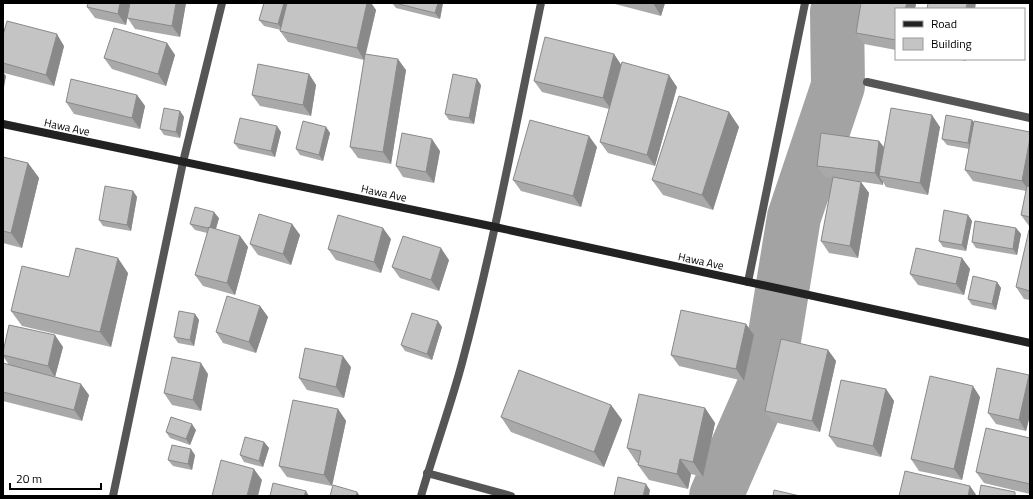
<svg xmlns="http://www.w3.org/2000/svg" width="1033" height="499" viewBox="0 0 1033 499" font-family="'Titillium Web',sans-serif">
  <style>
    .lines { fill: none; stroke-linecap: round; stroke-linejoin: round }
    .river { stroke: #a3a3a3; stroke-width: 54 }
    .street { stroke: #555; stroke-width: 8 }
    .secondary { stroke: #222; stroke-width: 8 }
    .wall { fill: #a9a9a9 }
    .shaded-wall { fill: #898989 }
    .building { fill: #c4c4c4; stroke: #898989 }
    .labels { text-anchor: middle; stroke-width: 3.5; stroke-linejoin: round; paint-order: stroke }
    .street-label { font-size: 11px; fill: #000; stroke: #fff }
  </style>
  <rect width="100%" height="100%" fill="#fff"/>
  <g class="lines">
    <path class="river" d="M716 496 768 377 794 217 838 86 837 12 839 3"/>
    <path class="street" d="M867 82 1030 118
      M748 282 805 3
      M427 473 511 496
      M113 496 183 162 222 3
      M421 496C434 451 450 408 462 363 494 244 516 123 541 3"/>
    <path class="secondary" d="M3 124 495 227 1030 343"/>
  </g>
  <path class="wall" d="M186 3 180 37 135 29 127 17 126 25 95 18 87 7Z
    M264 3H371L376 10 366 54 406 70 391 164 358 158 350 147 364 60 288 42 280 31 281 30 264 26 259 20Z
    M392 3H443L440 19 396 8Z
    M611 3H665L661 16Z
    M861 3H916L915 9H896V50L864 44 856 33Z
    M3 35 64 46 54 86 4 73 3 71Z
    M167 43 175 55 166 86 112 69 104 58Z
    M614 54 621 65 677 87 655 166 608 153 600 142 609 109 542 92 534 81Z
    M956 59H966V61Z
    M309 74 316 85 311 116 260 106 252 95Z
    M481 85 474 124 449 120 445 114Z
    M137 95 145 106 140 129 74 114 66 102Z
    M180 111 184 117 180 138 164 135 160 129Z
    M729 112 739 127 713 210 663 195 652 180Z
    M972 120 974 123 1030 132V226H1029L1021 215 1026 191 973 181 965 170 969 149 947 145 942 139Z
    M326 127 330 133 323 161 300 155 296 149Z
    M940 127 928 195 886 187 883 182V185L849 180 861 182 869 193 858 258 829 253 821 241 833 178 825 177 817 166 879 141 884 147Z
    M281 132 275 157 239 149 234 143Z
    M597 147 581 207 521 191 513 180Z
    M440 151 434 183 403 177 396 166Z
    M3 157 28 163 39 178 22 248 3 243Z
    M133 191 137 197 131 231 103 226 99 220Z
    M968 215 972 221 966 251 943 247 939 241Z
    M219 218 216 229 240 236 248 247 235 295 203 286 195 275 207 233 195 230 190 224Z
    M292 224 300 235 291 265 258 255 250 244Z
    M1016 228 1021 234 1017 255 976 248 972 242Z
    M1030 230V300L1024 299 1016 287Z
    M391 239 381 273 336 260 328 249Z
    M962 258 970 269 964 295 918 285 910 274Z
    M449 260 439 291 400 278 392 267Z
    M128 273 111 347 22 326 11 311 69 277Z
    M997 282 1001 288 996 310 972 305 968 299Z
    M260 306 268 317 256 353 223 343 216 332Z
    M195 314 199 320 194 346 178 343 174 337Z
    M746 324 754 335 744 381 679 366 671 355Z
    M442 327 432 360 405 351 401 345Z
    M63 347 55 377 41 373 89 395 82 421 3 401V363L9 365 3 356V352Z
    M828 350 836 361 820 432 773 422 765 411Z
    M351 367 344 398 307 390 299 378Z
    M208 374 201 411 172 405 164 393Z
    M1029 375 1030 377V415L1026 431 996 424 988 413Z
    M886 389 894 401 881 457 837 447 829 436Z
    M980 397 962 480 919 471 911 459Z
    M611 405 622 420 604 467 511 432 501 417Z
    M705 408 715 423 703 477 691 474 688 489 649 480 638 465 639 463H637L627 448Z
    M338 409 346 421 332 486 287 477 279 466Z
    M196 430 190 445 170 438 166 432Z
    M1030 438V494L984 483 976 472Z
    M264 442 269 448 263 467 244 462 240 455Z
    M195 455 192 470 173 466 168 460Z"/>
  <path class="shaded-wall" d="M120 3H130L126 25 118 14Z
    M176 3H186L180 37 172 26Z
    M284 3H289L283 30 278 24Z
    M367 3H371L376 10 364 60 357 48Z
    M438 3H443L440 19 435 13Z
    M653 3H665L661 16Z
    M907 3H916L915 9H905Z
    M967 3H976L975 9H966Z
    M57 34 64 46 54 86 46 75Z
    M167 43 175 55 166 86 158 74Z
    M614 54 622 66 611 109 603 98Z
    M398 59 406 70 391 164 383 152Z
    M3 72 6 76 3 93Z
    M309 74 316 85 311 116 303 105Z
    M669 75 677 87 655 166 647 155Z
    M477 79 481 85 474 124 469 118Z
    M137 95 145 106 140 129 132 118Z
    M180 111 184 117 180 138 176 132Z
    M729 112 739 127 713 210 702 195Z
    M932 115 940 127 928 195 920 183Z
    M972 120 976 126 972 149 968 143Z
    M277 126 281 132 275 157 271 151Z
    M326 127 330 133 323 161 319 155Z
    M589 136 597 147 581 207 573 196Z
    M1030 138V192L1022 181Z
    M432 139 440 151 434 183 426 172Z
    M879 141 887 152 879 176 883 182V185L875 173Z
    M28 163 39 178 22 248 11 233Z
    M861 182 869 193 858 258 850 246Z
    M133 191 137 197 131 231 127 225Z
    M214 212 219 218 214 235 210 229Z
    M968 215 972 221 966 251 962 245Z
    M292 224 300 235 291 265 283 254Z
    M383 228 391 239 381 273 374 262Z
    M1016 228 1021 234 1017 255 1013 249Z
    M240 236 248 247 235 295 227 283Z
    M441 248 449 260 439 291 431 280Z
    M118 258 128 273 111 347 100 332Z
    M962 258 970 269 964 295 956 284Z
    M997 282 1001 288 996 310 992 304Z
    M260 306 268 317 256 353 249 342Z
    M195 314 199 320 194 346 190 340Z
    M438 321 442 327 432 360 427 354Z
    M746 324 754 335 744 381 736 369Z
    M55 335 63 347 55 377 48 366Z
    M828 350 836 361 820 432 812 421Z
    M343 356 351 367 344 398 336 387Z
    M201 363 208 374 201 411 193 400Z
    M1029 375 1030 377V415L1026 431 1019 420Z
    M81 384 89 395 82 421 74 410Z
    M973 386 980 397 962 480 954 469Z
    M886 389 894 401 881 457 873 446Z
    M611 405 622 420 604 467 594 452Z
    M705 408 715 423 703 477 693 462Z
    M338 409 346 421 332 486 324 475Z
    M192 424 196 430 190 445 186 439Z
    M264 442 269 448 263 467 259 461Z
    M191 449 195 455 192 470 188 464Z
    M680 459 691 474 688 489 677 474Z
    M254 469 262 480 258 496H247Z
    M646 484 650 490 649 496H643Z
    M970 486 977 496H968Z
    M306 491 309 496H304Z
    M357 492 360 496H356Z"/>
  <path class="building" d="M88 3H120L118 14 87 7Z
    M130 3H176L172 26 127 18Z
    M264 3H284L278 24 259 20Z
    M287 3H367L357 48 280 31Z
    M395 3H438L435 13Z
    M861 3H907L905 9H896V40L856 33Z
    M928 3H967L966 9H927Z
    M7 21 57 34 46 75 3 63V35Z
    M114 28 167 43 158 74 104 58Z
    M545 37 614 54 603 98 534 81Z
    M365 54 398 59 383 152 350 147Z
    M622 62 669 75 647 155 600 142Z
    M258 64 309 74 303 105 252 95Z
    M453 74 477 79 469 118 445 114Z
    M71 79 137 95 132 118 66 102Z
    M679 96 729 112 702 195 652 180Z
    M164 108 180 111 176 132 160 129Z
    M891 108 932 115 920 183 879 176Z
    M946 115 972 120 968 143 942 139Z
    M240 118 277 126 271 151 234 143Z
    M530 120 589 136 573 196 513 180Z
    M303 121 326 127 319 155 296 149Z
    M974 121 1030 132V138L1022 181 965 170Z
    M402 133 432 139 426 172 396 166Z
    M821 133 879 141 875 173 817 166Z
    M3 157 28 163 11 233 3 231Z
    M833 177 861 182 850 246 821 241Z
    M105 186 133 191 127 225 99 220Z
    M1027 186 1030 187V217L1021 215Z
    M195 207 214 212 210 228 209 227 208 228 190 224Z
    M944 210 968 215 962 245 939 241Z
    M259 214 292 224 283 254 250 244Z
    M338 215 383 228 374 262 328 249Z
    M975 221 1016 228 1013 249 972 242Z
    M209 227 240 236 227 283 195 275Z
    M1029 230H1030V291L1016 287Z
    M403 236 441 248 431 280 392 267Z
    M76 248 118 258 100 332 11 311 22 266 69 277Z
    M916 248 962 258 956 284 910 274Z
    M973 276 997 282 992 304 968 299Z
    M227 296 260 306 249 342 216 332Z
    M681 310 746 324 736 369 671 355Z
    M179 311 195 314 190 340 174 337Z
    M412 313 438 321 427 354 401 345Z
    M9 325 55 335 48 366 3 355V352Z
    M781 339 828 350 812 421 765 411Z
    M305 348 343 356 336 387 299 378Z
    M172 357 201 363 193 400 164 393Z
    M3 363 81 384 74 410 3 392Z
    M997 368 1029 375 1019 420 988 413Z
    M519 370 611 405 594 452 501 417Z
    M930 376 973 386 954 469 911 459Z
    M841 380 886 389 873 446 829 436Z
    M639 394 705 408 693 462 680 459 677 474 638 465 641 451 627 448Z
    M293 400 338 409 324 475 279 466Z
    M171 417 192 424 186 439 166 432Z
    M986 428 1030 438V484L976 472Z
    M245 437 264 442 259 461 240 455Z
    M172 445 191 449 188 464 168 460Z
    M221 460 254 469 247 496H212Z
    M905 471 970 486 968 496H899Z
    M618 477 646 484 643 496H614Z
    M273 483 306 491 304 496H270Z
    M333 485 357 492 356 496H330Z
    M981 485 1015 492V496H979Z
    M774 490 800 496H773Z"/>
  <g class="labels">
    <g class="street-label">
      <text transform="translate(67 127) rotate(12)" y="4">Hawa Ave</text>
      <text transform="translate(384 193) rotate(12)" y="4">Hawa Ave</text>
      <text transform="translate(701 261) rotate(12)" y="4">Hawa Ave</text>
    </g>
  </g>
  <rect width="1033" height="499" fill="none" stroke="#000000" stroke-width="8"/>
  <rect x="895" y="8" width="130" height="52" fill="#ffffff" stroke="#999999"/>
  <rect x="903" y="21" width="20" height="6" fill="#222222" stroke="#999999"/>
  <text x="931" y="28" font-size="12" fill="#000000">Road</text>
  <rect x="903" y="38" width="20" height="12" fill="#c4c4c4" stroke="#999999"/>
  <text x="931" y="48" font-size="12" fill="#000000">Building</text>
  <path d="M10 483v6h91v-6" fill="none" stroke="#000000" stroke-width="2"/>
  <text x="16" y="483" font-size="12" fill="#000000" stroke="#ffffff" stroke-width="3" paint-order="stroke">20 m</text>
</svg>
